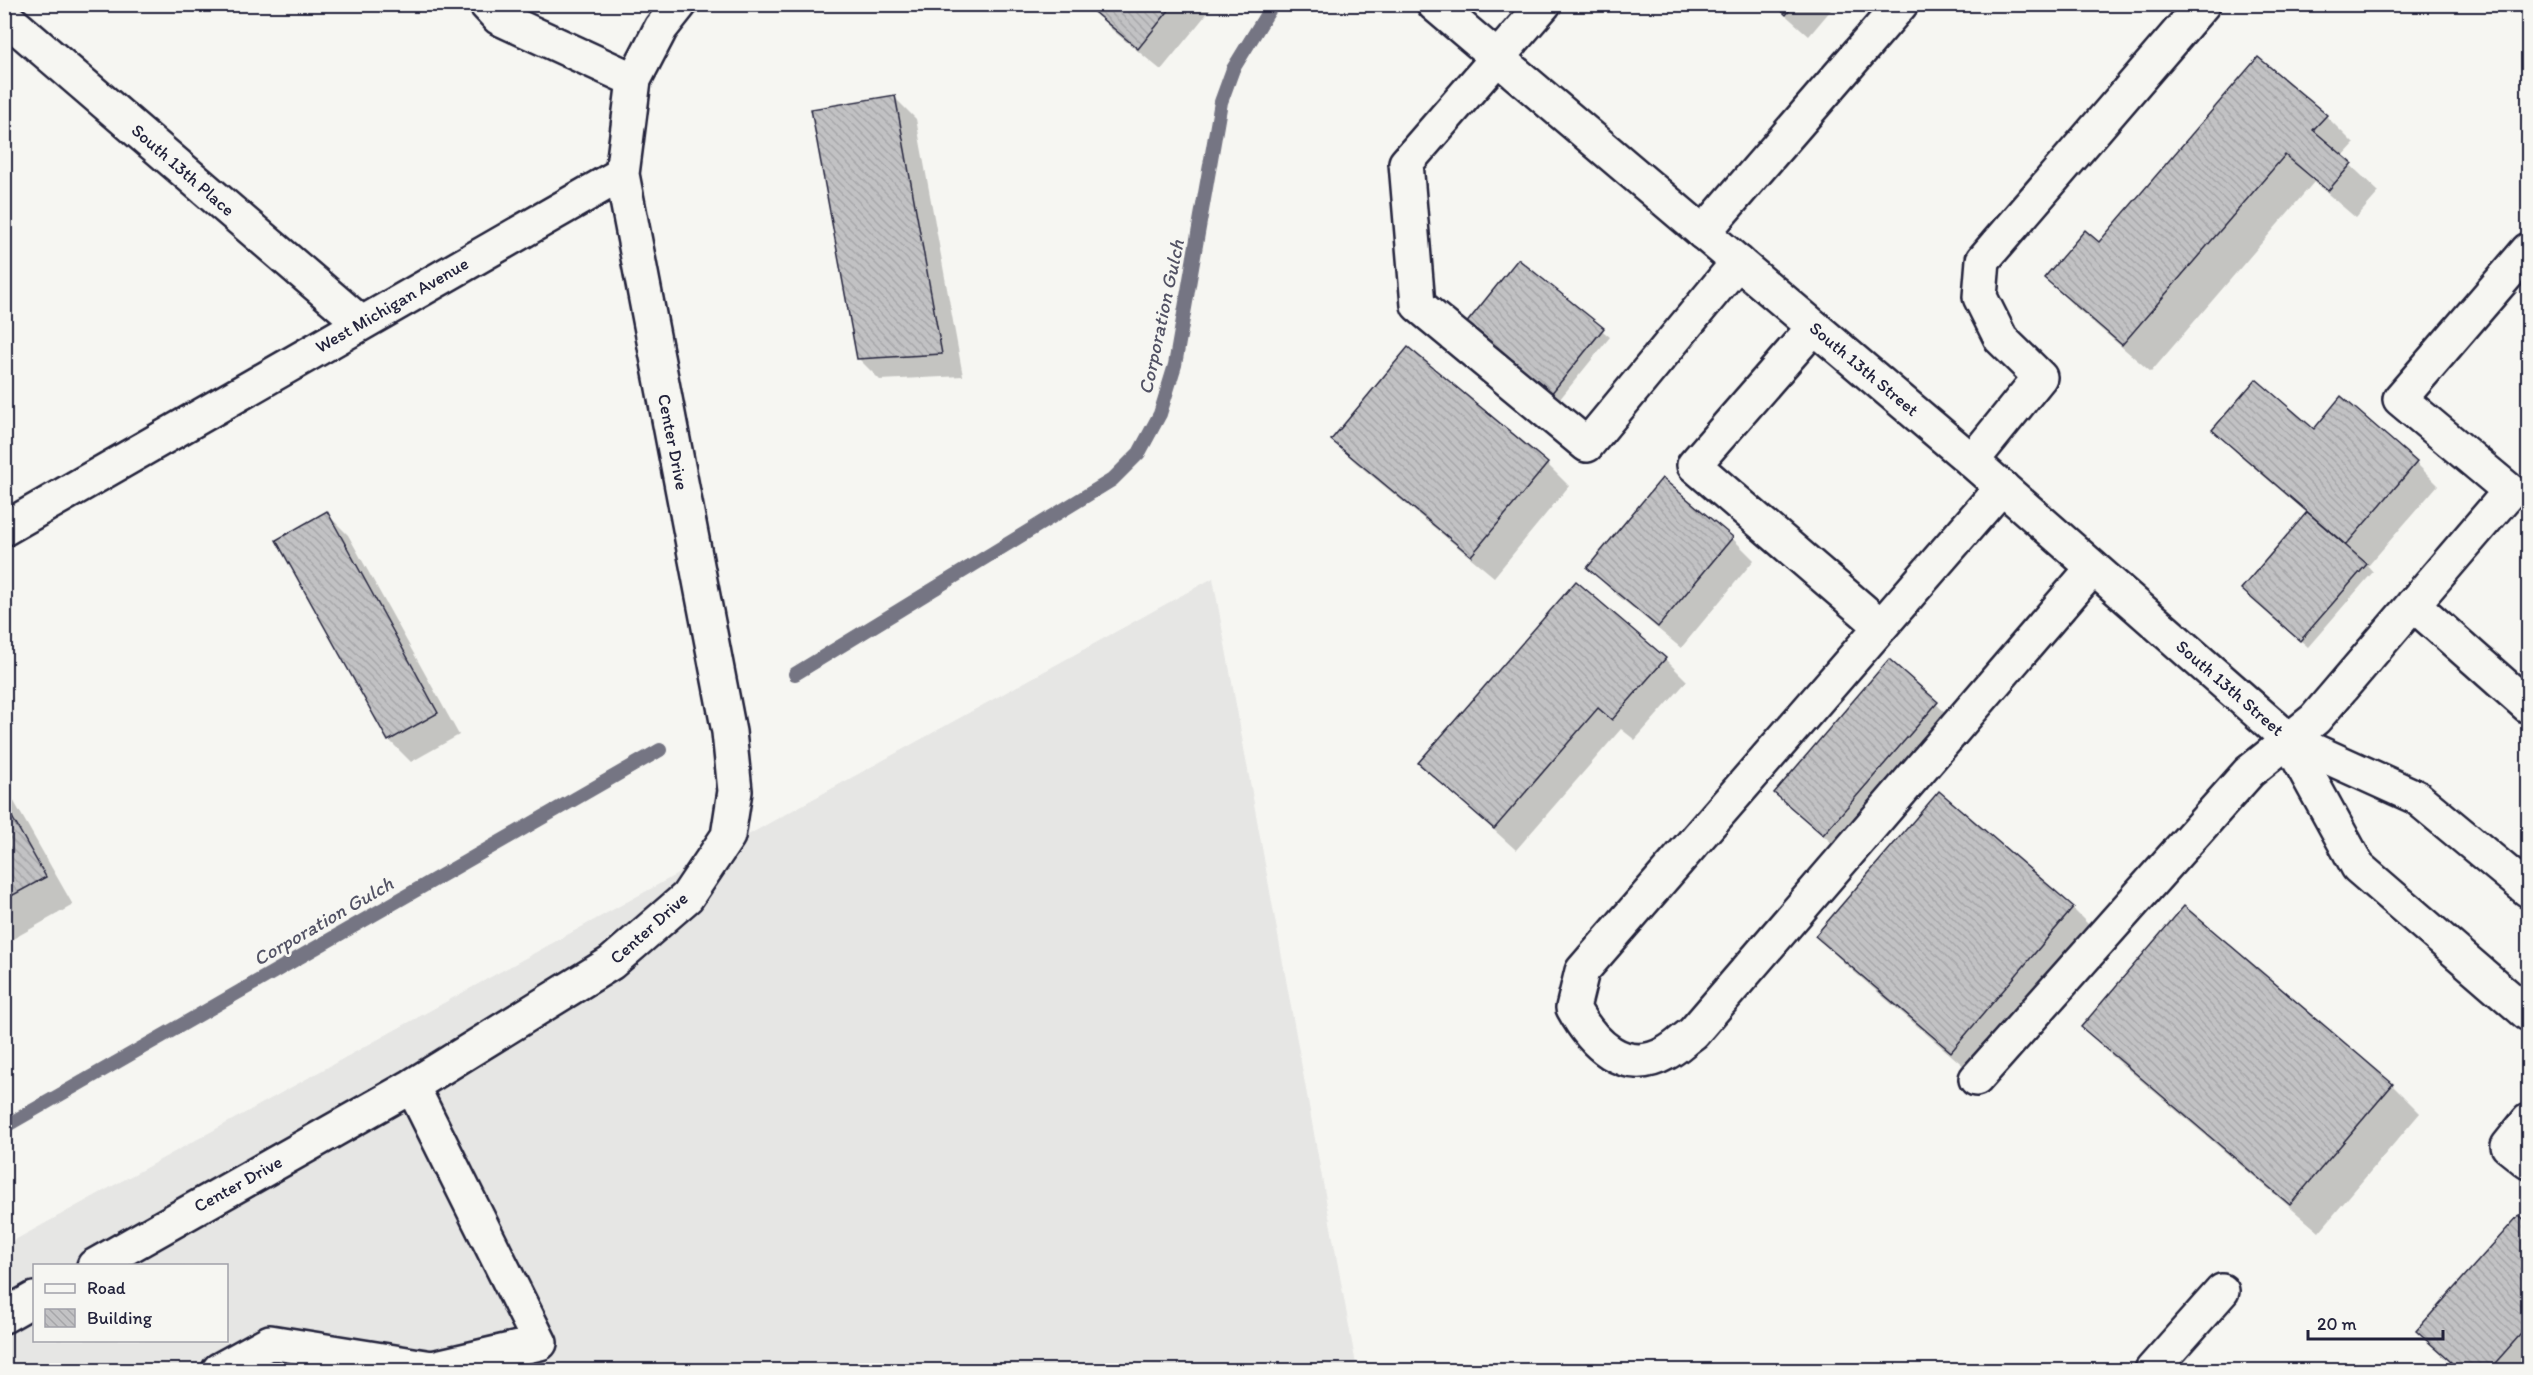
<svg xmlns="http://www.w3.org/2000/svg" width="2533" height="1375" viewBox="0 0 2533 1375" font-family="Itim,sans-serif">
  <style>
    .built { fill: #e6e6e4; fill-rule: evenodd }
    .shadow { fill: #0003 }
    .lines { fill: none; stroke-linecap: round; stroke-linejoin: round }
    .stream { stroke: #757583; stroke-width: 14 }
    .building { fill: url(#building-back-hatch); stroke: #22223b; stroke-width: 1.5 }
    .minor-casing { stroke: #22223b; stroke-width: 38 }
    .highway-casing { stroke: #22223b; stroke-width: 38 }
    .minor { stroke: #f6f6f2; stroke-width: 33 }
    .highway { stroke: #f6f6f2; stroke-width: 33 }
    .labels { text-anchor: middle; stroke-width: 5; stroke-linejoin: round; paint-order: stroke }
    .street-label { font-size: 18px; fill: #22223b; stroke: #f6f6f2 }
    .water-label { font-size: 20px; font-style: italic; fill: #535365; stroke: #f6f6f2 }
  </style>
  <defs>
    <pattern id="building-back-hatch" width="6" height="6" patternUnits="userSpaceOnUse" patternTransform="scale(1.5)"><rect width="6" height="6" fill="#c2c2c4"/><path d="M-1 5l2 2M0 0l6 6M5-1l2 2" fill="none" stroke="#a6a6a9"/></pattern>
  </defs>
  <rect width="100%" height="100%" fill="#f6f6f2"/>
  <filter id="ink" filterUnits="userSpaceOnUse"><feTurbulence type="fractalNoise" baseFrequency=".0167" numOctaves="2"/><feDisplacementMap in="SourceGraphic" scale="12" xChannelSelector="R" yChannelSelector="G"/><feConvolveMatrix kernelMatrix="1 2 1 2 8 2 1 2 1" color-interpolation-filters="sRGB"/></filter>
  <g filter="url(#ink)">
    <path class="built" d="M1213 578 1357 1370H5L4 1246ZM34 1266H226V1340H34Z"/>
    <path class="shadow" d="M1092 4H1213L1214 5 1161 70 1111 29 1090 7Z
      M1773 4H1836L1809 36Z
      M894 97 916 119 963 376 880 380 858 358Z
      M2326 116 2354 144 2342 157 2379 192 2356 218 2314 182 2151 372 2074 306 2046 278 2099 244Z
      M1518 261 1610 337 1551 410Z
      M2214 430 2416 463 2438 485 2368 566 2373 572 2308 647 2250 596 2308 514 2236 452Z
      M1333 440 1547 464 1569 486 1494 577 1355 462Z
      M1662 480 1732 538 1754 560 1681 648 1611 590 1589 568Z
      M326 513 348 535 459 735 411 762 389 740Z
      M1665 659 1687 681 1635 740 1621 729 1516 850 1420 763Z
      M1889 661 1959 725 1846 856 1776 792Z
      M4 784 73 905 4 944Z
      M1939 794 2073 909 2101 937 1979 1079 1845 964 1817 936Z
      M2083 1027 2392 1085 2420 1113 2319 1232 2111 1055Z
      M2519 1217 2528 1225V1370H2445L2452 1363 2418 1331Z"/>
    <g class="lines">
      <path class="stream" d="M795 674 1112 480 1139 453 1160 414 1175 365 1221 102 1233 69 1273 4
        M4 1127 660 750"/>
    </g>
    <path class="building" d="M1090 4H1174L1138 49 1088 7Z
      M1774 4H1795L1786 15Z
      M2258 57 2327 115 2313 130 2352 163 2328 191 2285 155 2122 345 2044 278 2085 230 2099 242Z
      M895 95 942 354 857 359 811 109Z
      M1518 259 1604 328 1543 404 1457 335Z
      M1408 347 1548 463 1471 556 1331 440Z
      M2256 379 2314 429 2341 396 2417 462 2346 545 2212 430Z
      M1662 478 1733 537 1658 627 1587 568Z
      M327 511 438 713 388 741 276 540Z
      M2307 512 2367 564 2300 641 2241 589Z
      M1576 581 1666 658 1612 720 1598 708 1494 829 1418 763Z
      M1889 659 1938 702 1823 835 1774 793Z
      M1939 791 2074 907 1951 1052 1815 936Z
      M4 803 46 877 4 900Z
      M2184 906 2393 1084 2290 1205 2081 1027Z
      M2519 1215 2528 1223V1326L2489 1370H2443L2451 1362 2416 1331Z"/>
    <g class="lines">
      <defs>
        <path id="minor" d="M486 4 499 18 634 80
          M1544 4 1406 163 1418 305 1587 445 1738 262
          M4 16 361 323
          M1703 233 1901 4
          M1814 327 1694 465 1881 626
          M1972 461 2040 377 2001 339 1980 297 1983 260 2203 4
          M2002 487 1582 971 1573 1008C1592 1043 1624 1077 1666 1053 1676 1048 1684 1039 1693 1033L2093 568
          M4 529 622 174
          M2413 604 2528 706
          M1976 1079 2249 772 2315 719 2510 491 2400 399 2528 250
          M2528 1121 2508 1146 2528 1162
          M94 1266 412 1086 611 963 687 897 728 836 735 791 729 732 622 174 634 80 661 28 680 4
          M4 1316 34 1299
          M219 1370 270 1342 432 1368 540 1343 412 1086
          M2152 1370 2222 1291"/>
        <path id="highway" d="M1434 4 1972 461 2288 739 2416 797 2528 890
          M2288 739 2358 867 2528 1014"/>
      </defs>
      <use href="#minor" class="minor-casing"/>
      <use href="#highway" class="highway-casing"/>
      <use href="#minor" class="minor"/>
      <use href="#highway" class="highway"/>
    </g>
  </g>
  <g class="labels">
    <g class="street-label">
      <text transform="translate(183 170) rotate(41)" y="6">South 13th Place</text>
      <text transform="translate(392 305) rotate(-30)" y="6">West Michigan Avenue</text>
      <text transform="translate(1864 369) rotate(40)" y="6">South 13th Street</text>
      <text transform="translate(673 442) rotate(79)" y="6">Center Drive</text>
      <text transform="translate(2230 688) rotate(41)" y="6">South 13th Street</text>
      <text transform="translate(649 928) rotate(-42)" y="6">Center Drive</text>
      <text transform="translate(238 1184) rotate(-29)" y="6">Center Drive</text>
    </g>
    <g class="water-label">
      <text transform="translate(1161 317) rotate(-78)" y="7">Corporation Gulch</text>
      <text transform="translate(323 921) rotate(-30)" y="7">Corporation Gulch</text>
    </g>
  </g>
  <rect width="2533" height="1375" fill="none" stroke="#f6f6f2" stroke-width="24"/>
  <rect x="12" y="12" width="2509" height="1351" fill="none" stroke="#22223b" stroke-width="2" filter="url(#ink)"/>
  <rect x="33" y="1264" width="195" height="78" fill="#f6f6f2" stroke="#a1a1a9" stroke-width="1.5"/>
  <rect x="45" y="1284" width="30" height="9" fill="#f6f6f2" stroke="#a1a1a9" stroke-width="1.5"/>
  <text x="87" y="1294" font-size="18" fill="#22223b">Road</text>
  <rect x="45" y="1309" width="30" height="18" fill="url(#building-back-hatch)" stroke="#a1a1a9" stroke-width="1.5"/>
  <text x="87" y="1324" font-size="18" fill="#22223b">Building</text>
  <path d="M2308 1330v9h135v-9" fill="none" stroke="#22223b" stroke-width="3"/>
  <text x="2317" y="1330" font-size="18" fill="#22223b" stroke="#f6f6f2" stroke-width="4.5" paint-order="stroke">20 m</text>
</svg>
